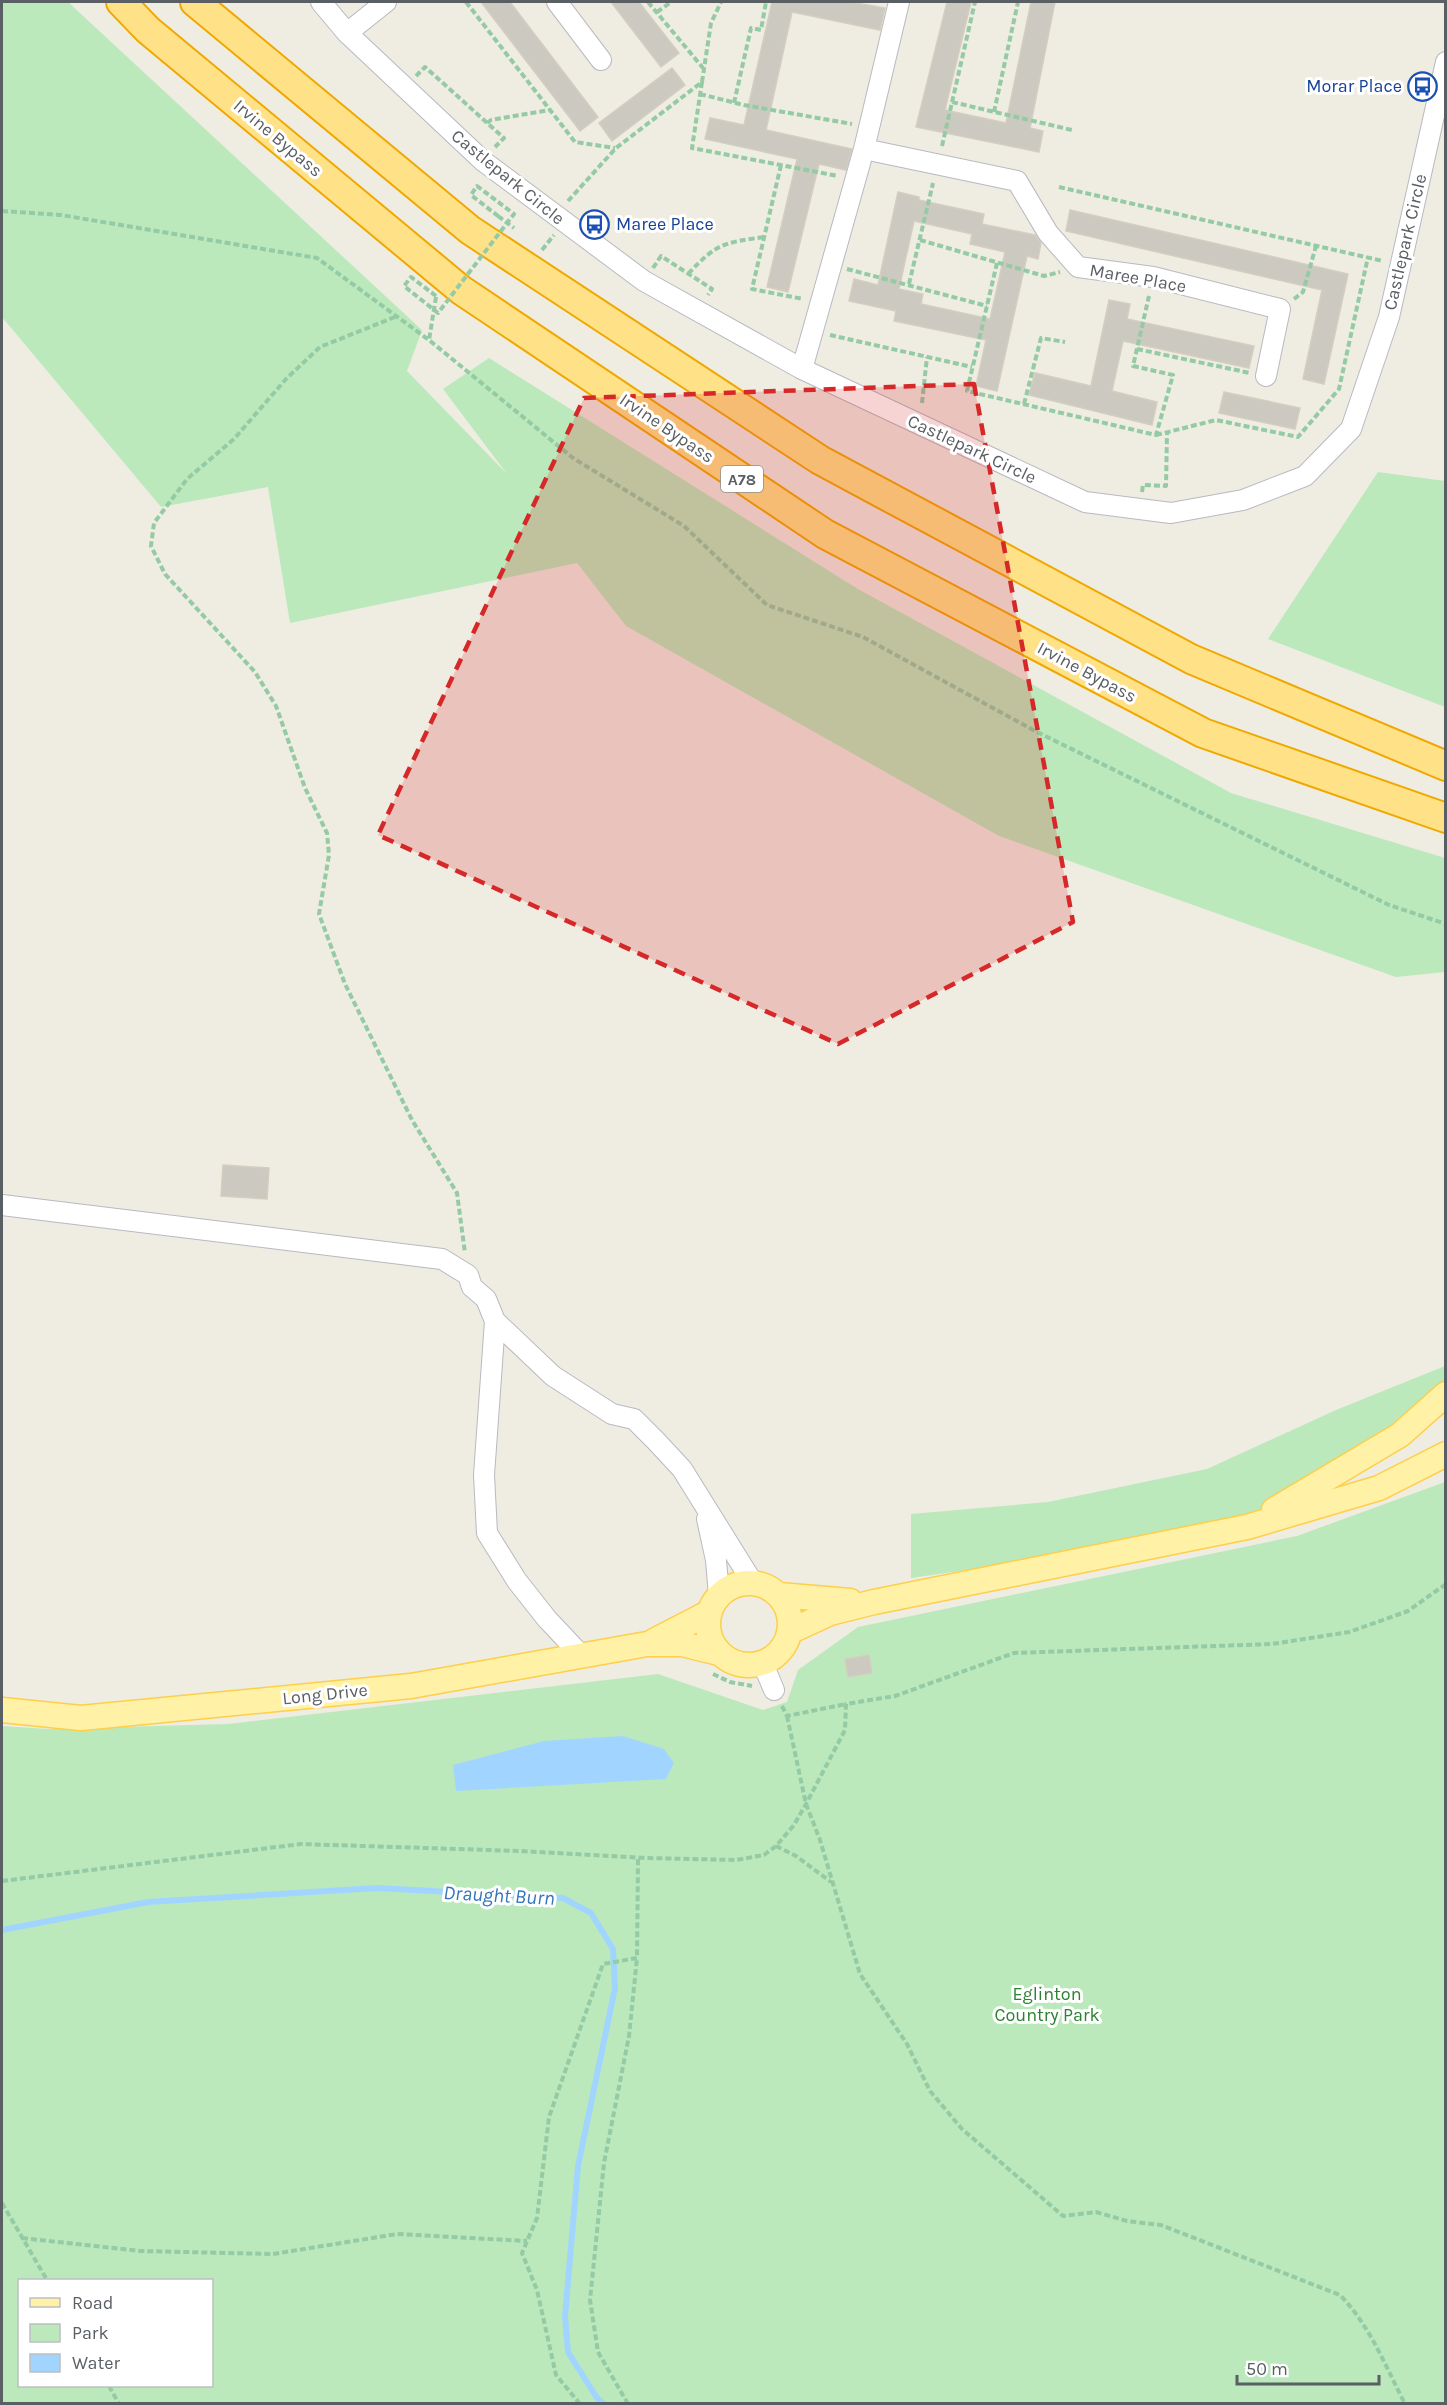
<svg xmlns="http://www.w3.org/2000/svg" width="1447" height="2405" viewBox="0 0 1447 2405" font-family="Karla,sans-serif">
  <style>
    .green { fill: #bbe9bc; fill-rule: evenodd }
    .water { fill: #a1d5ff }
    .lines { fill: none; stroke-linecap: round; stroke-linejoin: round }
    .stream { stroke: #a1d5ff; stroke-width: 6 }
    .building { fill: #ccc9c1; stroke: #d4cebf; stroke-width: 1.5; fill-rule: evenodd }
    .minor-casing { stroke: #b7bac0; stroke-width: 22 }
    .major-casing { stroke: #ffce4a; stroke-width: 27 }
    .highway-casing { stroke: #f0a800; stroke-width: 32 }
    .path { stroke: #94caa4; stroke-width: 4; stroke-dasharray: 6 3; stroke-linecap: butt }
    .minor { stroke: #fff; stroke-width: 20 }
    .major { stroke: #fff2a6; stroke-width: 24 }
    .highway { stroke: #ffe288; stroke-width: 28 }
    .path-bridge { stroke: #94caa4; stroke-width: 4; stroke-dasharray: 6 3; stroke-linecap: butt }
    .marked { fill: #d62828; fill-opacity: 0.2; stroke: #d62828; stroke-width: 4.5; stroke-dasharray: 12 8; stroke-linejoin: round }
    .labels { text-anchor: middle; stroke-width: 6; stroke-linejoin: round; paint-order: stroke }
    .shield { fill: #fff; stroke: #8c8f92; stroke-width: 1.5 }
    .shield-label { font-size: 16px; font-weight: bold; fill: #5a5f64 }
    .transit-label { font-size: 18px; fill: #164399; stroke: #fff; text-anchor: end }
    .street-label { font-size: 18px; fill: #5a5f64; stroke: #fff }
    .park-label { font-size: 18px; fill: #2b8230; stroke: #fff }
    .water-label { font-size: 20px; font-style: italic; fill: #3475bb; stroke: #fff }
  </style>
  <rect width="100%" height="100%" fill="#efece2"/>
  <path class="green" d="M2 2H68L422 330 407 371 507 474 443 389 489 358 858 589 1231 793 1445 858V972L1396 977 999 836 626 626 577 563 290 623 268 487 161 507 2 317Z
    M1378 472 1445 481V707L1268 639Z
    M1445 1366V1391L1300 1494 1199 1536 911 1578V1514L1048 1502 1207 1469 1336 1410Z
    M1445 1482V2403H2V1726L47 1729 228 1724 658 1674 763 1710 787 1702 798 1670 858 1627 1297 1536ZM20 2280H212V2386H20Z"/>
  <path class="water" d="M623 1736 664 1749 674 1763 666 1779 456 1791 453 1765 544 1741Z"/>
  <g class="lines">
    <path class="stream" d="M2 1930 148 1902 377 1888 563 1898 591 1913 613 1949 615 1988 578 2166 565 2316 568 2352 597 2398 604 2404"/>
  </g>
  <path class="building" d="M481 2H510L598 117 580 131Z
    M611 2H639L679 53 661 67Z
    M772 2H851L885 8 880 30 792 12 766 130 852 149 846 170 819 164 788 292 767 287 797 159 705 139 710 118 744 125Z
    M947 2H971L945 110 1006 123 1031 2H1055L1030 128 1043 131 1039 152 916 127Z
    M672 68 685 85 612 141 599 123Z
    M898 192 919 197V200L984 214 982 224 1035 235 1041 243 1038 259 1027 256 997 391 976 386 986 340 894 321 896 311 849 301 854 279 878 285ZM914 221 972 234 970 244 1005 252 990 319 921 304 923 294 899 289Z
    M1070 210 1348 274 1324 384 1303 379 1322 290 1066 231Z
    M1109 300 1130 304 1127 319 1254 346 1249 368 1123 341 1112 391 1157 402 1152 425 1029 395 1035 373 1091 386Z
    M1224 392 1300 408 1295 429 1219 413Z
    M223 1165 269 1168 267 1199 221 1196Z
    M869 1655 872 1673 848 1677 845 1659Z"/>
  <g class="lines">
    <defs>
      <path id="minor" d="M321 2 347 33 483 161 644 281 802 369 1085 502 1171 513 1243 500 1305 476 1351 429 1389 317 1446 62
        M557 2 601 60
        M347 33 386 2
        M864 149 1017 181 1048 233 1078 267 1153 277 1280 309 1266 376
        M802 369 864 149 899 2
        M2 1205 442 1259 468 1275 472 1287 486 1299 495 1321 553 1376 612 1414 634 1419 656 1441 682 1469 753 1583
        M495 1321 484 1475 487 1533 517 1581 547 1619 581 1655
        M707 1519 716 1560 719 1596
        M763 1664 774 1690"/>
      <path id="major" d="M1274 1510 1400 1435 1446 1394
        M708 1624a41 41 0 1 1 82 0a41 41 0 1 1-82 0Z
        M779 1595 850 1601
        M791 1631 830 1613 874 1602 1247 1527 1379 1488 1446 1454
        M654 1641 710 1612
        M2 1710 81 1718 411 1686 647 1644H682L719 1653"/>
      <path id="highway" d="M121 2 148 30 461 290 825 534 1203 733 1446 818
        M195 2 470 230 820 460 1191 659 1446 766"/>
    </defs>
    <use href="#minor" class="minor-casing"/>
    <use href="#major" class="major-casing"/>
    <use href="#highway" class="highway-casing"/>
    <path class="path" d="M466 2 575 142 615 148
      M648 2 703 68
      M657 12 671 2
      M416 76 425 67 504 138 495 147
      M702 82 692 148 838 176
      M700 94 744 105 852 124
      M952 102 1072 130
      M734 103 751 28 761 30 766 2
      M994 112 1018 2
      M487 123 491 120 550 110
      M942 146 975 2
      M781 165 752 289 803 299
      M1059 187 1383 261
      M568 201 616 148 702 82 711 23 721 2
      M2 211 61 215 317 258 429 340
      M498 216 514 228
      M920 240 1044 276 1060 272
      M542 250 554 235
      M997 263 967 391 1156 435 1173 375 1133 366 1149 296
      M653 268 661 256 712 289 708 295
      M847 269 987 306
      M688 274C717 243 723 243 764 237
      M909 284 933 183
      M436 297 429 340 573 458 684 526 767 605 863 637 1035 731 1389 905 1446 924
      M1294 299 1303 292 1316 246
      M395 317 320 347 286 379 234 439 187 479 154 523 151 546 165 574 255 672 276 706 305 788 327 833 329 855 319 914 345 984 412 1120 457 1193 465 1253
      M830 335 972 367
      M1137 349 1250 373
      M922 403 927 357
      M1024 404 1041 338 1065 342
      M1156 435 1216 420 1298 437 1339 389 1368 257
      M1142 492 1143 485 1166 486 1167 433
      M713 1674 730 1682 752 1686
      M782 1706 787 1716 846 1704
      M787 1716 806 1804 820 1840 860 1974 907 2044 930 2091 962 2129 1063 2216 1096 2212 1127 2221 1161 2225 1340 2295C1370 2326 1385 2365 1405 2404
      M776 1846 796 1856 831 1882
      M2 1881 301 1844 520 1851 646 1858 736 1860 764 1855 776 1846 794 1825 806 1804 845 1730 846 1704 895 1696 1014 1653 1272 1644 1349 1632 1408 1611 1446 1584
      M2 2203 47 2280
      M22 2238 140 2251 273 2254 397 2234 527 2241
      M109 2386 119 2404
      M580 2404 556 2375 537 2290 522 2253 537 2218 549 2117 603 1964 637 1958 638 1858
      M628 2404 598 2352 590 2300 604 2163 629 2036 637 1958"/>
    <use href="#minor" class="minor"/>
    <use href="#major" class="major"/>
    <use href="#highway" class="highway"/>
    <path class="path-bridge" d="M436 296 411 277 404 286 438 313 514 214 477 186 471 195 498 216"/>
  </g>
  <path class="marked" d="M974 384 1073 922 838 1044 378 835 584 398Z"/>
  <defs>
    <symbol id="bus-ring" viewBox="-11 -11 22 22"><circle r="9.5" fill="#fff" stroke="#1a4fb4" stroke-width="1.5"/><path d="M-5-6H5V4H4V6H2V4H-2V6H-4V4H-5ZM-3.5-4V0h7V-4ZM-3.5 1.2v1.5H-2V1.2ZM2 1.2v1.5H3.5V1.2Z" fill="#1a4fb4"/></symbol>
  </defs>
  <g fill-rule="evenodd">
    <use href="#bus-ring" x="1406" y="70" width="33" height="33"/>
    <use href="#bus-ring" x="578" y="208" width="33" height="33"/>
  </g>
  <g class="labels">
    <rect class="shield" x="721" y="466" width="42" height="26" rx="4.5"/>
    <g class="shield-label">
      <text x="742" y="485">A78</text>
    </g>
    <g class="transit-label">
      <text x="1402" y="92">Morar Place</text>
      <text x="616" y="230" text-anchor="start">Maree Place</text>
    </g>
    <g class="street-label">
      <text transform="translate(278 138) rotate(40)" y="6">Irvine Bypass</text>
      <text transform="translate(508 177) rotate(39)" y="6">Castlepark Circle</text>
      <text transform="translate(1405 242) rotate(-77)" y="6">Castlepark Circle</text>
      <text transform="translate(1138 278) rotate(10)" y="6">Maree Place</text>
      <text transform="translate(667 428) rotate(34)" y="6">Irvine Bypass</text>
      <text transform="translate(972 449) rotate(25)" y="6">Castlepark Circle</text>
      <text transform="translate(1087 672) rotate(28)" y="6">Irvine Bypass</text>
      <text transform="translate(325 1694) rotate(-6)" y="6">Long Drive</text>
    </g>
    <g class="park-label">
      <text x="1047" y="2000">Eglinton<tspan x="1047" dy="21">Country Park</tspan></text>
    </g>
    <g class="water-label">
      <text transform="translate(499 1895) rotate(3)" y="7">Draught Burn</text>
    </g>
  </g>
  <rect width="1447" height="2405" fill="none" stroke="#5a5f64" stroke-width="6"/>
  <rect x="18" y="2279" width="195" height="108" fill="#ffffff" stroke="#bdbfc1" stroke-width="1.5"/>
  <rect x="30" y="2298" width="30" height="9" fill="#fff2a6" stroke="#bdbfc1" stroke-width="1.5"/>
  <text x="72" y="2309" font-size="18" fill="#5a5f64">Road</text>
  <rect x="30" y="2324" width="30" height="18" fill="#bbe9bc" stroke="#bdbfc1" stroke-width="1.5"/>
  <text x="72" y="2339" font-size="18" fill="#5a5f64">Park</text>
  <rect x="30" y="2354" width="30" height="18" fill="#a1d5ff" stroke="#bdbfc1" stroke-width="1.5"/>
  <text x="72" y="2369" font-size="18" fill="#5a5f64">Water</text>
  <path d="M1237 2375v9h142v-9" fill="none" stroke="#5a5f64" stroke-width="3"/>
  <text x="1246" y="2375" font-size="18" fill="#5a5f64" stroke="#ffffff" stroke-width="4.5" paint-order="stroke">50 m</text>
</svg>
